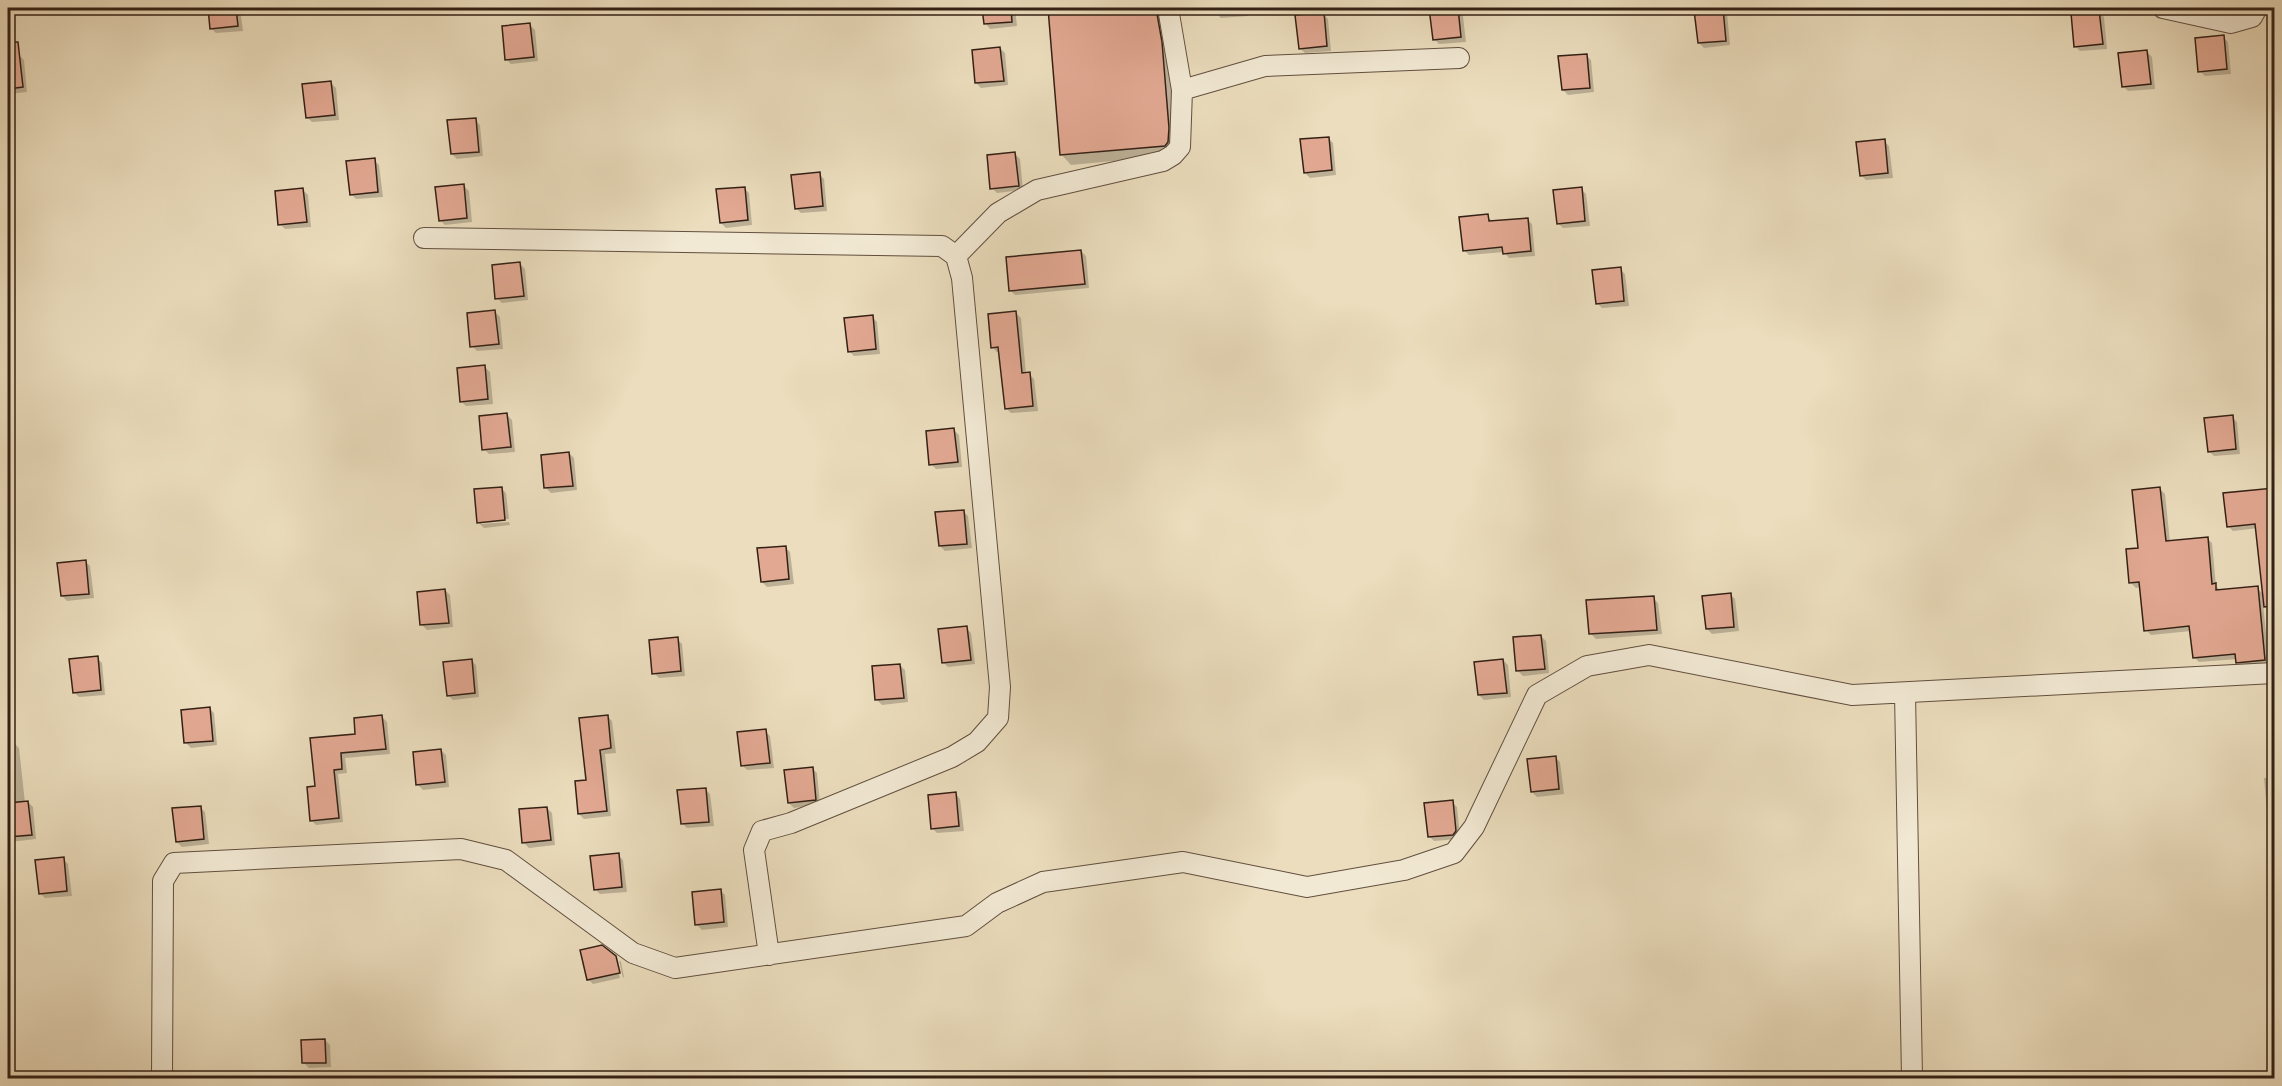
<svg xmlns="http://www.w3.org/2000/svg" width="2282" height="1086" viewBox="0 0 2282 1086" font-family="Cardo,serif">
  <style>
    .shadow { fill: #0003 }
    .building { fill: #e2a892; stroke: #332015; stroke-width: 1.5 }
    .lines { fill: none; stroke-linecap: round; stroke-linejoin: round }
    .minor-casing { stroke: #614f3f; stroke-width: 22 }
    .minor { stroke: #f2e9d4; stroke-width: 20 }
  </style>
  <rect width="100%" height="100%" fill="#ebddbd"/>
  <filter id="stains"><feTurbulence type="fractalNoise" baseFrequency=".00333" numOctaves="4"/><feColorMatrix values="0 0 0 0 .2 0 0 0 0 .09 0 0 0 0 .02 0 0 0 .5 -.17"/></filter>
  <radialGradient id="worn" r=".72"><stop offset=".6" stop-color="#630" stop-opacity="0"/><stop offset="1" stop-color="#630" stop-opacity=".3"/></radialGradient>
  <path class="shadow" d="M209 8H240L243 31 216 33 211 28Z
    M984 8H1015L1017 26 990 29 986 24Z
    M1049 8H1168L1176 155 1071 165 1061 154Z
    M1216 8H1247L1248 16 1221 18 1216 13Z
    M1431 8H1462L1466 42 1439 44 1434 39Z
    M1722 8 1727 13 1730 45 1704 48 1699 43Z
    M1869 8H1898L1872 11Z
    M2099 12 2104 17 2107 49 2080 51 2075 46Z
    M1323 14 1328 19 1331 51 1305 53 1300 48Z
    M530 25 535 30 538 61 511 64 506 59Z
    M2223 37 2228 42 2231 74 2205 76 2200 71Z
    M1000 48 1005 53 1008 85 981 88 976 83Z
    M2147 52 2152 57 2155 89 2128 91 2123 86Z
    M19 55 24 60 27 92 8 94V56Z
    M1586 55 1591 60 1594 92 1568 95 1563 90Z
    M331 83 336 88 339 120 312 122 307 117Z
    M475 120 480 125 483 156 457 159 452 154Z
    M1328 138 1333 143 1336 175 1310 178 1305 173Z
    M1884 141 1889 146 1893 178 1866 180 1861 175Z
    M1015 154 1020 159 1023 190 997 193 992 188Z
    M374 160 379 165 383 197 356 199 351 194Z
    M819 174 824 179 827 211 801 213 796 208Z
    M464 186 469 191 472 222 445 225 440 220Z
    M744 188 749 193 752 225 726 228 721 223Z
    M1581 189 1586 194 1590 226 1563 228 1558 223Z
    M303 190 308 195 311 227 285 229 280 224Z
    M1487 216 1492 221 1527 219 1532 224 1535 256 1509 258 1504 252 1469 255 1464 250Z
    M1081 251 1086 256 1089 288 1015 295 1010 290Z
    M520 264 525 269 528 300 502 303 497 298Z
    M1620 269 1625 274 1629 306 1602 308 1597 303Z
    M495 312 500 317 503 349 477 351 472 346Z
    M1016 313 1021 318 1026 374H1029L1034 379 1038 411 1011 413 1006 408 1000 352H997L992 347Z
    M872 317 877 322 880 354 854 356 849 351Z
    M485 367 490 372 493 404 466 406 461 401Z
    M507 415 512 420 515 452 489 454 484 449Z
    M2232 417 2237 422 2240 454 2214 456 2209 451Z
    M954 430 959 435 962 467 936 469 931 464Z
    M569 453 574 458 577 490 551 493 546 488Z
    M501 488 506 493 509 519 481 521V524L509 522 510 525 484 528 479 523Z
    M2160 489 2165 494 2170 542 2207 538 2212 543 2216 586 2220 590 2257 588 2262 593 2269 665 2243 667 2238 662 2237 659 2199 662 2194 657 2191 631 2151 635 2146 630 2141 587 2136 588 2131 583Z
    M2274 490V510L2258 512 2259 528 2233 531 2228 526 2225 494Z
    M963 511 968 516 972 548 945 551 940 546Z
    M785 547 790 552 794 584 767 587 762 582Z
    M2274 548V585L2267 586 2259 549Z
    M85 561 90 566 94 598 67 601 62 596Z
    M445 590 450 595 453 627 427 630 422 625Z
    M1730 594 1735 599 1739 631 1712 634 1707 629Z
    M1653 598 1658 603 1662 634 1596 639 1591 634Z
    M8 612 12 617 15 648 8 649Z
    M966 628 971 633 975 664 948 667 943 662Z
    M1541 636 1546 641 1549 673 1523 676 1518 671Z
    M677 639 682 644 685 676 659 678 654 673Z
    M97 658 102 663 105 695 79 697 74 692Z
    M471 660 476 665 479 697 453 700 448 695Z
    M1503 660 1508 665 1511 697 1484 700 1479 695Z
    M900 665 905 670 908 702 882 705 877 700Z
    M209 708 214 713 217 745 191 748 186 743Z
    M607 716 612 721 616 753 605 754 611 816 584 819 579 814Z
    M382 717 387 722 390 754 345 758 347 773 338 774 343 822 316 825 311 820 317 788 312 739 357 735Z
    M765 731 770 736 774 768 747 770 742 765Z
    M8 743H14L19 748 25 803 28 802 33 807 36 839 10 842 8 840Z
    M441 750 446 755 449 787 423 790 418 785Z
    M1555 757 1560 762 1564 794 1537 797 1532 792Z
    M812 768 817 773 820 804 794 808 789 803Z
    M2274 777V814L2272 815 2267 810 2264 778Z
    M705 789 710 794 714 826 687 828 682 823Z
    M956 794 960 799 964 831 937 833 932 828Z
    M1452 802 1457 807 1460 836 1458 839 1434 841 1429 836Z
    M200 807 205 812 209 844 182 847 177 842Z
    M547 808 552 813 555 845 529 848 524 843Z
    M618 855 623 860 627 892 600 894 595 889Z
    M63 859 68 864 72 896 45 898 40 893Z
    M720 890 725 895 728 927 702 930 697 925Z
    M615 957 620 978 593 984 588 979Z
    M619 960 621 962 624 977 623 978Z
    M325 1040 330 1045 331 1067 309 1068 304 1063Z"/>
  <path class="building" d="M208 8H236L238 26 210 29Z
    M982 8H1011L1012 22 984 24Z
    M1048 8H1156L1162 42 1169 128 1168 142 1165 146 1060 155Z
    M1429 8H1458L1461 37 1433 40Z
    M1723 8 1726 41 1698 43 1694 10Z
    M2099 10 2103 44 2074 47 2071 13Z
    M1324 12 1327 46 1299 49 1295 15Z
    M530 23 534 57 505 60 502 26Z
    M2224 35 2227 69 2198 72 2195 38Z
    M8 42H18L23 87 8 89Z
    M1000 47 1004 81 975 83 972 50Z
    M2147 50 2151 84 2122 87 2118 53Z
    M1587 54 1590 88 1562 90 1558 56Z
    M331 81 335 115 306 118 302 84Z
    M476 118 479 152 451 154 447 120Z
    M1329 137 1332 170 1304 173 1300 139Z
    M1885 139 1888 173 1860 176 1856 142Z
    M1015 152 1019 186 990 189 987 155Z
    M375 158 378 192 350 195 346 161Z
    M820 172 823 206 795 209 791 175Z
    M464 184 467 218 439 221 435 187Z
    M745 187 748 220 720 223 716 189Z
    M1582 187 1585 221 1557 224 1553 190Z
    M303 188 307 222 278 225 275 191Z
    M1488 214 1489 221 1528 218 1531 251 1503 254 1502 247 1463 251 1459 217Z
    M1081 250 1085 284 1009 291 1006 257Z
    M520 262 524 296 495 299 492 265Z
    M1621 267 1624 301 1596 304 1592 270Z
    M495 310 499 344 470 347 467 313Z
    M1016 311 1022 373 1030 372 1033 406 1005 409 998 347 991 348 988 314Z
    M873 315 876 349 848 352 844 318Z
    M485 365 488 399 460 402 457 368Z
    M507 413 511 447 482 450 479 416Z
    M2233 415 2236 449 2208 452 2204 418Z
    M954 428 958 462 929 465 926 431Z
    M569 452 573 486 544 488 541 455Z
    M502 487 505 520 477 523 474 489Z
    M2160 487 2166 541 2208 537 2212 584 2216 583V590L2258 586 2265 660 2236 663 2235 654 2193 658 2189 626 2144 631 2139 582 2129 583 2126 549 2138 548 2132 490Z
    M2274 488V606L2264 607 2255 524 2227 527 2223 493Z
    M964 510 967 544 939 546 935 512Z
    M786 546 789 579 761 582 757 548Z
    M86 560 89 594 61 596 57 563Z
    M445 589 449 623 420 625 417 592Z
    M1731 593 1734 627 1706 629 1702 596Z
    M1654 596 1657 630 1589 634 1586 600Z
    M967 626 971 660 942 663 938 629Z
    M1541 635 1545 669 1516 671 1513 637Z
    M678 637 681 671 652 674 649 640Z
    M98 656 101 690 73 693 69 659Z
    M472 659 475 693 447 696 443 662Z
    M1503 659 1507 693 1478 695 1474 662Z
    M900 664 904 698 875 700 872 666Z
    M210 707 213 741 184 743 181 710Z
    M382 715 386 749 341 753 342 769 334 770 339 818 310 821 307 787 315 786 310 738 355 734 354 718Z
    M608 715 611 748 600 750 607 811 578 814 575 781 586 780 579 718Z
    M766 729 770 763 741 766 737 732Z
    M441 749 445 782 416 785 413 752Z
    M1556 756 1559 789 1531 792 1527 759Z
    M813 767 816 800 788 803 784 770Z
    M706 788 709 822 681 824 677 790Z
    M956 792 959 826 931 829 928 795Z
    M1453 800 1456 831 1453 835 1428 837 1424 803Z
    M28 801 32 835 8 837V803Z
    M201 806 204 839 176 842 172 808Z
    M547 807 551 840 522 843 519 809Z
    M619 853 622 887 594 890 590 856Z
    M64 857 67 891 39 894 35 860Z
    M721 889 724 922 695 925 692 892Z
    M602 945 616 956 620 973 587 980 580 950Z
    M325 1039 326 1063H302L301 1040Z"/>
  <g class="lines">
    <defs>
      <path id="minor" d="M2163 8 2231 23 2252 17 2257 8
        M1182 90 1265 66 1459 58
        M424 238 942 246 956 256 962 278 1000 687 998 718 977 742 952 757 791 823 762 831 754 850 769 955
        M956 256 998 213 1037 190 1163 161 1173 155 1180 147 1182 90 1168 8
        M1905 693 1912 1078
        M162 1078 163 881 174 863 461 849 506 860 633 953 675 968 966 926 997 903 1043 882 1183 862 1307 887 1404 870 1454 853 1474 827 1537 695 1587 666 1649 655 1852 695 2274 673"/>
    </defs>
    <use href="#minor" class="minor-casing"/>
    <use href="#minor" class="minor"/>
  </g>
  <rect width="2282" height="1086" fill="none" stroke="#ebddbd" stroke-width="30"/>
  <rect x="9" y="9" width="2264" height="1068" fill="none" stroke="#332015" stroke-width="3"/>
  <rect x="15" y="15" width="2252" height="1056" fill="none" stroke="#332015" stroke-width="1.5"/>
  <rect width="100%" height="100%" filter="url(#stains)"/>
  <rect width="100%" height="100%" fill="url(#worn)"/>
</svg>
